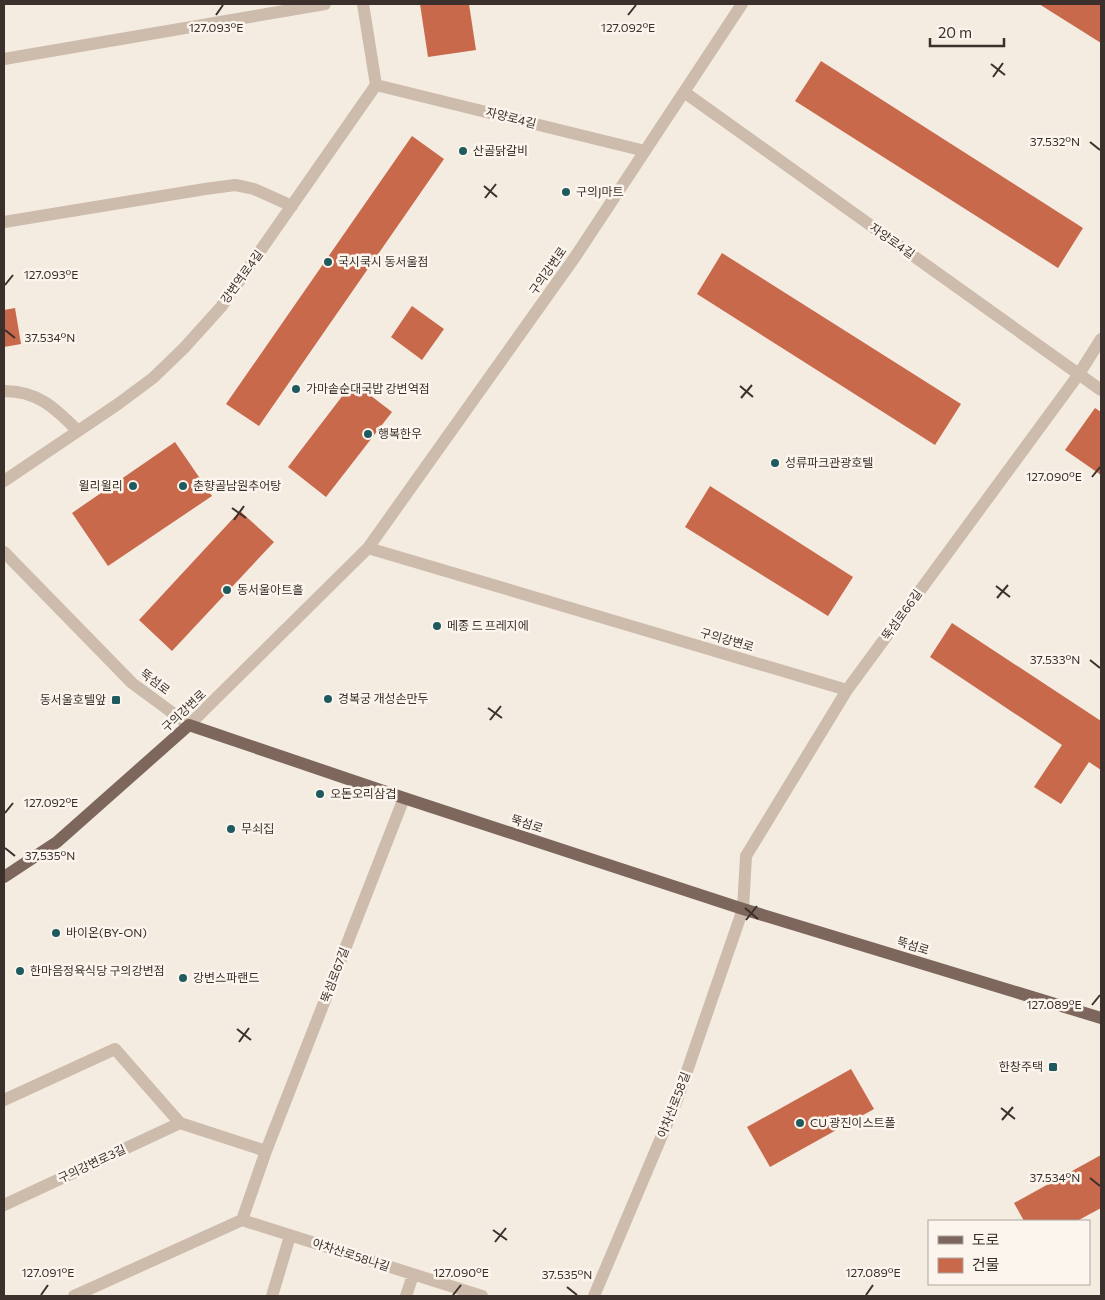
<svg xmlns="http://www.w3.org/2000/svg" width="1105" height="1300" viewBox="0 0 1105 1300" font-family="Commissioner,'Noto Sans KR',sans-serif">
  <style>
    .building { fill: #c8694b }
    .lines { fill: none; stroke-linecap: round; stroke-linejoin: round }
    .minor { stroke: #cdbbac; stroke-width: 12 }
    .major { stroke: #7d675c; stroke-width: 12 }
    .ticks { fill: none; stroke: #3b302b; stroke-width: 2 }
    .poi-dot { fill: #1f5a5e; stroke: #fbf5ee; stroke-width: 2 }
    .labels { text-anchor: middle; stroke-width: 5; stroke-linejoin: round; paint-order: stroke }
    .street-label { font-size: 12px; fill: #3b302b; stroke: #fbf5ee }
    .poi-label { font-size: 12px; fill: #3b302b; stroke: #fbf5ee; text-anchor: start }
    .ticks-label { font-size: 12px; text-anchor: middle; fill: #3b302b; stroke: #fbf5ee; stroke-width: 5; stroke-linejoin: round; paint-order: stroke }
  </style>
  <rect width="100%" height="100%" fill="#f4ebe1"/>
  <path class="building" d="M420 4H469L476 50 428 57Z
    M1039 4H1101V43Z
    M821 61 1083 228 1058 268 795 101Z
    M412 136 444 159 259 426 226 404Z
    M722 253 961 404 935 445 697 294Z
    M412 306 444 329 422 360 391 337Z
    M15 308 21 344 4 347V310Z
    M353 382 392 412 326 497 288 467Z
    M1095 408 1101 412V475L1065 450Z
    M175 442 212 496 108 566 72 513Z
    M710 486 853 577 828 616 685 527Z
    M240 511 274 542 172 651 139 620Z
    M952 623 1101 721V770L1089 762 1061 804 1034 787 1062 745 930 657Z
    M851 1069 874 1109 770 1167 747 1127Z
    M1101 1155V1208L1077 1221H1024L1014 1203Z"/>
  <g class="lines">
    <path class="minor" d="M4 59 325 4
      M376 85 645 151
      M684 92 1101 390
      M4 222 205 189 235 185 245 187 254 189 292 206
      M4 391C38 391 55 408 78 431
      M4 481 118 404 153 378 184 348 221 307 376 85 363 4
      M368 548 847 690
      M4 552 132 683 189 725 368 548 575 257 742 4
      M4 1100 115 1049 180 1123 266 1151
      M4 1205 180 1123
      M242 1220 482 1296
      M74 1296 242 1220 266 1151 404 798
      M272 1296 290 1236
      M406 1296 413 1275
      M594 1296 677 1100 743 909 746 856 847 690 1079 374 1101 339"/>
    <path class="major" d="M4 877 57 842 189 725 404 798 743 909 1101 1018"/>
  </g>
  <path class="ticks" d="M216 15 223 5M628 15 636 5M991 64 1005 75M993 77 1003 63M1090 142 1100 150M484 186 497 197M485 198 496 184M5 285 13 275M5 330 15 338M740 386 753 397M741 398 752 385M1092 477 1100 467M232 508 246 518M234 520 244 506M996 586 1010 597M997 598 1008 585M1090 660 1100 668M488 708 502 718M490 720 501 706M5 813 13 803M5 848 15 856M745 908 758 919M746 920 757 906M1092 1005 1100 995M237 1029 251 1040M239 1042 249 1028M1001 1108 1015 1119M1002 1120 1013 1107M1090 1178 1100 1186M493 1230 507 1240M495 1242 506 1228M567 1287 577 1295M41 1295 48 1285M453 1295 461 1285M866 1295 873 1285"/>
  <g class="poi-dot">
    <circle cx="463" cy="151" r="5"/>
    <circle cx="566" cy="192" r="5"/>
    <circle cx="328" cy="262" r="5"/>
    <circle cx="296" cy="389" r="5"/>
    <circle cx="368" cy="434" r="5"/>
    <circle cx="775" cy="463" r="5"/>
    <circle cx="133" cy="486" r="5"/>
    <circle cx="183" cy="486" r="5"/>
    <circle cx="227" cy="590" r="5"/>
    <circle cx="437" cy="626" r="5"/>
    <circle cx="328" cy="699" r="5"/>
    <rect x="111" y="695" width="10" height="10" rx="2.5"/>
    <circle cx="320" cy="794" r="5"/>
    <circle cx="231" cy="829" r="5"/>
    <circle cx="56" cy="933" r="5"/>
    <circle cx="20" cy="971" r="5"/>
    <circle cx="183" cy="978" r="5"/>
    <rect x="1048" y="1062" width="10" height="10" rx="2.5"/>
    <circle cx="800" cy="1123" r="5"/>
  </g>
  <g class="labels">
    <g class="street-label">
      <text transform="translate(511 118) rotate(14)" y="4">자양로4길</text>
      <text transform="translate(892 241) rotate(35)" y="4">자양로4길</text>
      <text transform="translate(548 271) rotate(-55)" y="4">구의강변로</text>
      <text transform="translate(242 277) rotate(-54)" y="4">강변역로4길</text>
      <text transform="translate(902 615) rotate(-54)" y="4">뚝섬로66길</text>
      <text transform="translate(727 640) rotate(16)" y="4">구의강변로</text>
      <text transform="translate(155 682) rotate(37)" y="4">뚝섬로</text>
      <text transform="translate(184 711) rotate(-43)" y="4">구의강변로</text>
      <text transform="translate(527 824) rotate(18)" y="4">뚝섬로</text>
      <text transform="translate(913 946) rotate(17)" y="4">뚝섬로</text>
      <text transform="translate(335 975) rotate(-69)" y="4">뚝섬로67길</text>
      <text transform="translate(674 1105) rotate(-69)" y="4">아차산로58길</text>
      <text transform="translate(92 1164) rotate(-25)" y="4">구의강변로3길</text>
      <text transform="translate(351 1255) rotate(18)" y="4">아차산로58나길</text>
    </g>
    <g class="poi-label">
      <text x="473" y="155">산골닭갈비</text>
      <text x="576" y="196">구의J마트</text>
      <text x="338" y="266">국시쿡시 동서울점</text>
      <text x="306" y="393">가마솥순대국밥 강변역점</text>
      <text x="378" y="438">행복한우</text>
      <text x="785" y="467">성류파크관광호텔</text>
      <text x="123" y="490" text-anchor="end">윌리윌리</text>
      <text x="193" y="490">춘향골남원추어탕</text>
      <text x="237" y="594">동서울아트홀</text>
      <text x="447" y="630">메종 드 프레지에</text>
      <text x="338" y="703">경복궁 개성손만두</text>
      <text x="106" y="704" text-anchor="end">동서울호텔앞</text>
      <text x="330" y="798">오돈오리삼겹</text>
      <text x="241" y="833">무쇠집</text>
      <text x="66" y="937">바이온(BY-ON)</text>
      <text x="30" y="975">한마음정육식당 구의강변점</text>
      <text x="193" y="982">강변스파랜드</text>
      <text x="1043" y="1071" text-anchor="end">한창주택</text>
      <text x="810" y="1127">CU 광진이스트폴</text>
    </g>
  </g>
  <g class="ticks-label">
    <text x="216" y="32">127.093°E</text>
    <text x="628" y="32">127.092°E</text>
    <text x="1055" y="146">37.532°N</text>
    <text x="51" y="279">127.093°E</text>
    <text x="50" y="342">37.534°N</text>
    <text x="1054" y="481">127.090°E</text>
    <text x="1055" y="664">37.533°N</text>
    <text x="51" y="807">127.092°E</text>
    <text x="50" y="860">37.535°N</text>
    <text x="1054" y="1009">127.089°E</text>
    <text x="1055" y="1182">37.534°N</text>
    <text x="48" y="1277">127.091°E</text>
    <text x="461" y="1277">127.090°E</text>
    <text x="873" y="1277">127.089°E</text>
    <text x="567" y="1279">37.535°N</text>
  </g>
  <rect width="1105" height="1300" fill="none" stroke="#3b302b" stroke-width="10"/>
  <rect x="928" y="1220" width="162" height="65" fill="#fbf5ee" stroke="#aea6a0"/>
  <rect x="938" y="1236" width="25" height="8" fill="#7d675c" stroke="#aea6a0"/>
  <text x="972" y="1245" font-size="15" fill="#3b302b">도로</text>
  <rect x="938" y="1258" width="25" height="15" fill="#c8694b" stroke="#aea6a0"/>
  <text x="972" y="1270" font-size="15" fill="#3b302b">건물</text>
  <path d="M930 38v8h74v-8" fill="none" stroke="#3b302b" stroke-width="2.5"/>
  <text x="938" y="38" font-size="15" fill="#3b302b" stroke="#fbf5ee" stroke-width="4" paint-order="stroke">20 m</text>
</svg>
